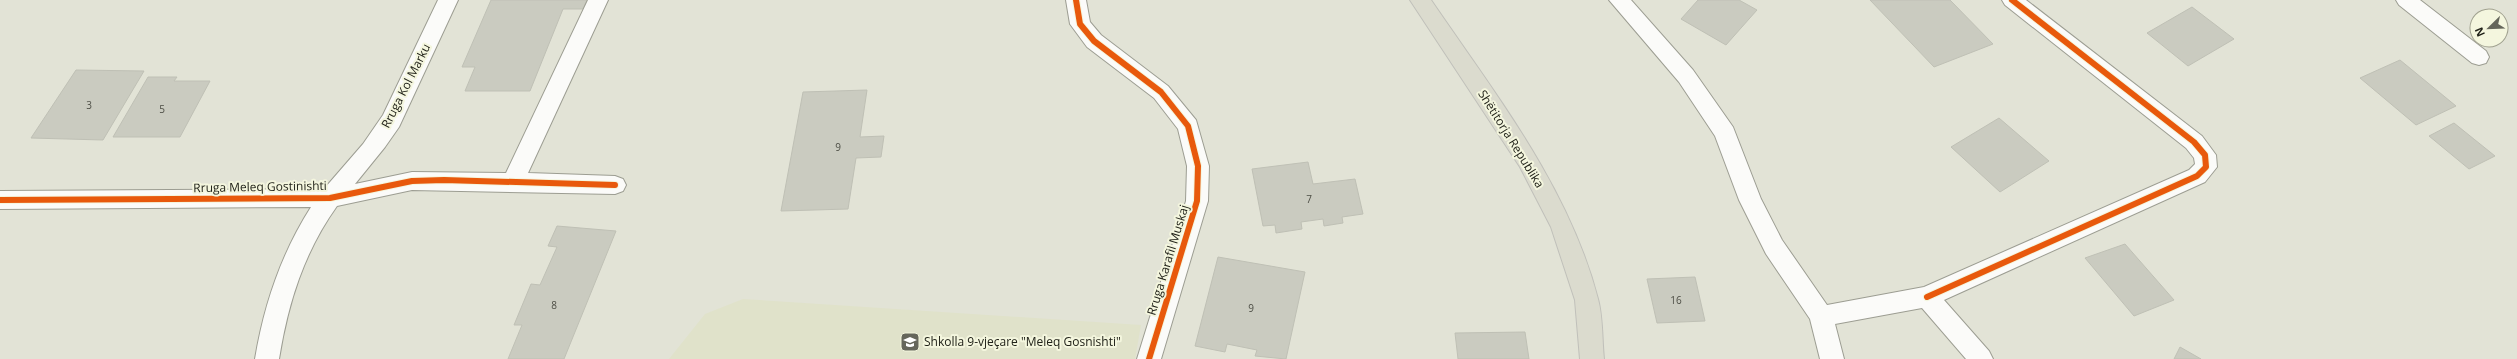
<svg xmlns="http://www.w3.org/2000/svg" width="2517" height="359" viewBox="0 0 2517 359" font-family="'Open Sans',sans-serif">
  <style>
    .built { fill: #e0e2ca }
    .building { fill: #cacbc0; stroke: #bfc0b5 }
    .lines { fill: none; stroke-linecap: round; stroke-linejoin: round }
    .minor-casing { stroke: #9c9d92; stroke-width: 2 }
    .major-casing { stroke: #c0c0ba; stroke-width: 2 }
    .minor { fill: #fbfbf9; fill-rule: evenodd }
    .major { fill: #dbdbce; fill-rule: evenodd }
    .cycleway-casing { stroke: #f4f6de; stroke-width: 8 }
    .cycleway { stroke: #e8590c; stroke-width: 6 }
    .labels { text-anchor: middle; stroke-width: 4; stroke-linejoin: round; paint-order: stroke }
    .number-label { font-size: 10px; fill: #4c4d44 }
    .street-label { font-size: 12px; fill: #212219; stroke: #f4f6de }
    .poi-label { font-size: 12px; fill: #212219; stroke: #f4f6de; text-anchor: start }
  </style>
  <rect width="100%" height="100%" fill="#e2e3d6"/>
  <path class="built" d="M743 299 1141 325 1135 359H669L705 314Z"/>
  <path class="building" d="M491 0H587L583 9H563L530 91H465L475 67H462Z
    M1698 0H1739L1757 10 1726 45 1681 19Z
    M1870 0H1950L1993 44 1934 67Z
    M2192 7 2234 39 2188 66 2147 33Z
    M2400 60 2456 106 2416 125 2360 78Z
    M76 70 144 71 103 140 31 138Z
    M148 77H177L174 81H210L180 137H113Z
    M867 90 860 137 884 136 881 157 856 158 848 209 781 211 803 92Z
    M1999 118 2049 161 2000 192 1951 147Z
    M2454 123 2495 156 2469 169 2429 136Z
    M1308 162 1313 184 1355 179 1363 214 1342 217 1343 223 1324 226 1323 219 1301 222 1302 229 1276 233 1275 225 1263 226 1252 169Z
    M557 226 616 231 564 359H508L522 325H514L531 284 540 285 557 247 548 246Z
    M2125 244 2174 300 2134 316 2085 258Z
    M1218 257 1305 272 1286 359 1255 356 1257 350 1227 344 1225 352 1195 346Z
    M1695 277 1705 321 1657 323 1647 279Z
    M1525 332 1529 359H1458L1455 333Z
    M2180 347 2201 359H2174Z"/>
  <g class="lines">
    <defs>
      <path id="minor" d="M438 0H458L399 127 385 147 355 184 412 172 506 173 588 0H608L528 173 615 176 623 179 626 185 623 191 615 194 412 190 337 206C304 252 288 303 279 359H255C264 305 281 254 311 207L0 209V191L324 189 363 144 383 115Z
        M1066 0H1086L1090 22 1101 35 1168 86 1196 120 1209 166 1208 201 1161 359H1137L1186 201 1187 166 1178 129 1154 98 1087 47 1070 24Z
        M1609 0H1631L1693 70 1733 127 1761 199 1782 240 1827 305 1924 287 2189 170 2195 164 2194 158 2186 148 2005 5 2002 0H2026L2202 136 2216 155 2217 167 2205 182 1944 300 1989 351 1993 359H1966L1922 308 1835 324 1844 359H1820L1810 319 1766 254 1739 200 1715 136 1679 82Z
        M2396 0H2420L2486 51 2489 57 2486 63 2479 65 2472 63 2399 5Z"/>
      <path id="major" d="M1410 0H1431C1495 94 1569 187 1598 299 1603 317 1602 340 1604 359H1580L1575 300 1551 227 1520 167Z"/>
    </defs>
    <use href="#minor" class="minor-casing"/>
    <use href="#major" class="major-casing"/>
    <use href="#minor" class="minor"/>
    <use href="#major" class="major"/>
    <defs>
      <path id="cycleway" d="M1076 0 1080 24 1094 41 1161 92 1188 126 1198 166 1197 201 1149 359
        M0 200 330 198 412 181 444 180 615 185
        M1927 297 2197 176 2206 167 2205 155 2194 142 2012 0"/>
    </defs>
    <use href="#cycleway" class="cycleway-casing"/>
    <use href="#cycleway" class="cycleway"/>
  </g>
  <defs>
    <symbol id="school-square" viewBox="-11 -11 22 22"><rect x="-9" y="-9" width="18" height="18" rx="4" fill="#65665b" stroke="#f4f6de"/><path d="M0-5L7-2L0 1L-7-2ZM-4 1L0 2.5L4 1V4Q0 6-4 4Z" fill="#fff"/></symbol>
  </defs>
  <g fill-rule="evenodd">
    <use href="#school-square" x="899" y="331" width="22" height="22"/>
  </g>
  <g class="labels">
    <g class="number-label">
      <text x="89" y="109">3</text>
      <text x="162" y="113">5</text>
      <text x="838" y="151">9</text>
      <text x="1309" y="203">7</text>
      <text x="1676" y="304">16</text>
      <text x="554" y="309">8</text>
      <text x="1251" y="312">9</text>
    </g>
    <g class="street-label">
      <text transform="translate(406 86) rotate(-63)" y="4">Rruga Kol Marku</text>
      <text transform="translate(1511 139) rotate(58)" y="4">Shëtitorja Republika</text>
      <text transform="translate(260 187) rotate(-1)" y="4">Rruga Meleq Gostinishti</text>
      <text transform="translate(1168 260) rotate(-73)" y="4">Rruga Karafil Muskaj</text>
    </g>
    <g class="poi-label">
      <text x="924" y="346">Shkolla 9-vjeçare "Meleq Gosnishti"</text>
    </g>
  </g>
  <g transform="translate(2489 28) rotate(247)"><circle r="19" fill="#f4f6de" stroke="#a0a18f"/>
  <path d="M0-3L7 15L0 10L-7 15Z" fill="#65665b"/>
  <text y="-6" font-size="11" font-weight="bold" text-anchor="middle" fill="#212219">N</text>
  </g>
</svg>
